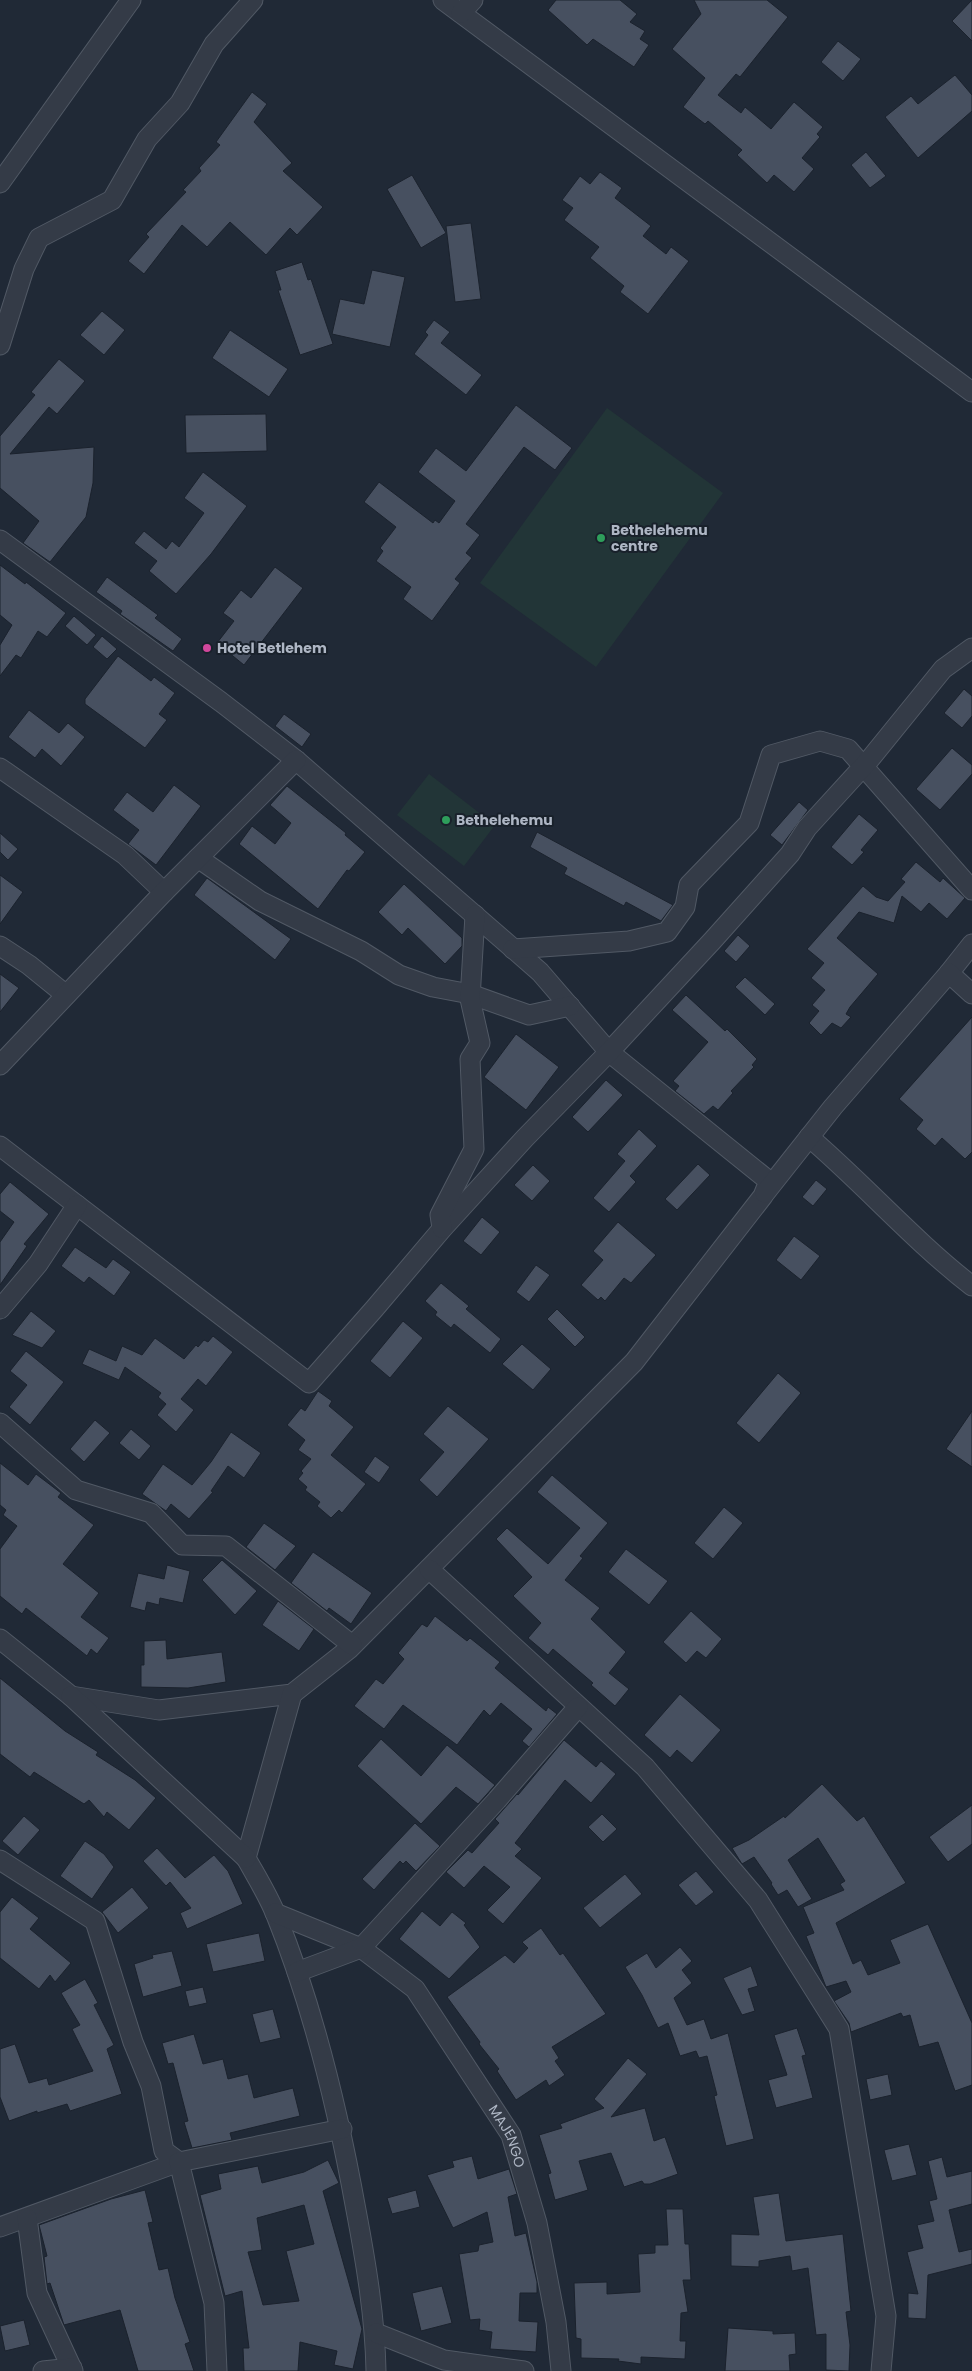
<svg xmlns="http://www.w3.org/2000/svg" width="972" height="2371" viewBox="0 0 972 2371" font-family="Poppins,sans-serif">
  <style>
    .green { fill: #223537 }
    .building { fill: #475060; stroke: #1b222d; fill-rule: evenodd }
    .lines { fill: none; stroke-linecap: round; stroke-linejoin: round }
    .street-casing { stroke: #515965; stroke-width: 21 }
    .street { stroke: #343b47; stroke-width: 19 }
    .leisure-dot { fill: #2e9e5b; stroke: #19212b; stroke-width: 2 }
    .hotel-dot { fill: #d1479c; stroke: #19212b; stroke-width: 2 }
    .labels { text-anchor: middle; stroke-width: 4; stroke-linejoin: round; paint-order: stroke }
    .poi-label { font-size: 14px; font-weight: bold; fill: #aeb6c4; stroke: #19212b; text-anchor: start }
    .street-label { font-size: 14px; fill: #aeb6c4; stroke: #19212b }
  </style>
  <rect width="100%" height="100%" fill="#202936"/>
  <path class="green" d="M607 408 723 493 596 667 480 583Z
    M429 774 495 825 464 866 397 815Z"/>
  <path class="building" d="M556 0H620L637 14 630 22 645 31 640 39 649 45 634 67 593 39 587 45 548 10Z
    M694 0H767L788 17 740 77 736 74 718 95 741 113 745 107 771 129 794 102 823 127 817 134 820 137 802 158 814 169 794 192 774 175 767 183 737 155 742 150 708 121 705 124 683 107 705 78 672 49 701 14Z
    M972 0V41L952 21Z
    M838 41 861 59 843 81 821 62Z
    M955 75 972 95V111L918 158 885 117 911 96 918 104Z
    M252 92 267 104 254 122 292 163 283 171 323 207 297 235 290 228 266 255 230 222 207 247 182 225 144 274 128 261 149 237 146 234 186 192 183 190 201 171 199 168 220 145 216 142Z
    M866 152 886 176 870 188 851 165Z
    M600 172 622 188 615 198 651 226 643 236 666 254 671 247 689 261 648 314 620 292 624 286 590 258 599 247 564 220 573 208 562 200 580 176 590 184Z
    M412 175 446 233 421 248 387 189Z
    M471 223 481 299 455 302 446 226Z
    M302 262 308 280 311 279 333 344 300 355 278 290H281L275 271Z
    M372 270 405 277 390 347 332 334 340 299 364 304Z
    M102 311 125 330 104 355 80 335Z
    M434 320 450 332 441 343 482 375 466 395 414 354 428 335 425 332Z
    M230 330 288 369 269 397 212 358Z
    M59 359 85 381 57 414 49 407 10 454 94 447 93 483 86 517 50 562 23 543 39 521 0 488V436L35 395 31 392Z
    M516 405 572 448 555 470 524 447 466 524 480 535 466 553 472 558 455 579 460 583 432 621 403 599 411 587 376 561 383 551 380 548 396 527 364 502 379 482 433 523 435 520 439 523 455 501 418 472 436 448 466 471Z
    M266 414 267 451 186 453 185 415Z
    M203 472 247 506 211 554 176 594 149 571 157 561 134 543 144 531 166 549 172 541 179 547 204 513 184 498Z
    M0 565 25 584 26 582 66 613 47 637 38 631 21 658 16 655 0 676V645L12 625 0 615Z
    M275 567 303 588 244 665 217 643 234 621 223 613 241 590 251 598Z
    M107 577 158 615 155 618 182 639 173 651 120 614 122 611 96 592Z
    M74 616 96 635 87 645 65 626Z
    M102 636 117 649 107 659 93 647Z
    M118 656 151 681 154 677 175 693 159 714 167 720 145 748 85 704V699Z
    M964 689 972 696V716L962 728 944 713Z
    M29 710 59 733 68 723 85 737 61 766 42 749 35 758 8 737Z
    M284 714 311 734 302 747 275 726Z
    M952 748 972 765V774L940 810 916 789Z
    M174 785 201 806 156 865 128 844 139 830 113 810 127 792 153 812Z
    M287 786 346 833 345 835 365 852 349 871 347 870 318 909 239 844 252 826 275 844 291 823 270 805Z
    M799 802 808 810 782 845 770 835Z
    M859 814 878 830 861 850 864 852 852 865 831 847Z
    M537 832 673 905 661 921 626 902 624 906 564 874 567 868 530 847Z
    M0 833 18 849 8 860 0 852Z
    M916 862 940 882 943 878 965 898 947 919 929 903 921 912 902 896 894 923 859 912 837 938 878 974 850 1007 846 1014 851 1017 841 1028 832 1023 821 1035 809 1023 819 1011 812 1005 825 990 811 978 824 963 807 949 863 886 876 897 888 901 905 882 901 879Z
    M0 875 23 892 0 924Z
    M207 878 291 939 275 960 194 895Z
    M404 884 462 938V946L445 964 408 928 402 935 378 912Z
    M738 935 750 946 736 962 724 951Z
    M0 974 19 988 0 1012Z
    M745 977 775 1004 765 1015 735 987Z
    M686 995 725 1031 727 1029 757 1059 752 1065 754 1067 731 1091 733 1093 718 1110 713 1106 704 1114 675 1091 679 1086 673 1081 708 1042 672 1010Z
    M972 1017V1152L965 1159 942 1138 935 1146 916 1129 923 1120 899 1099Z
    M516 1034 559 1067 526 1110 484 1077Z
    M606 1080 623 1095 588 1132 572 1117Z
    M639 1129 657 1146 630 1176 636 1182 609 1212 593 1198 625 1161 617 1154Z
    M698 1164 710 1175 677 1210 665 1199Z
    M533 1165 550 1181 532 1201 514 1185Z
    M816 1180 827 1189 813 1206 802 1197Z
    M10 1182 49 1214 24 1244 27 1246 0 1285V1242L14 1222 0 1211V1194Z
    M482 1217 500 1232 481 1255 463 1241Z
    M618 1222 656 1255 631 1283 624 1278 605 1301 601 1297 598 1300 581 1285 603 1260 593 1251Z
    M794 1236 820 1256 801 1280 776 1260Z
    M75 1247 106 1268 113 1259 131 1272 114 1296 89 1277 84 1283 61 1266Z
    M536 1265 550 1275 529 1302 516 1292Z
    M441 1283 469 1306 466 1309 501 1339 490 1353 454 1324 451 1328 435 1315 437 1312 425 1301Z
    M557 1309 585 1337 575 1347 547 1319Z
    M31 1311 56 1331 42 1348 12 1335Z
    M403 1321 423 1338 390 1378 370 1361Z
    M213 1336 233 1352 206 1386 198 1379 181 1399 194 1410 176 1432 157 1415 166 1404 158 1397 161 1393 125 1367 119 1380 82 1364 89 1349 116 1361 122 1346 142 1355 155 1338 184 1359 196 1345 198 1347 204 1340 208 1342Z
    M522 1344 551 1369 533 1390 502 1364Z
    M26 1351 64 1382 30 1425 9 1407 27 1385 10 1371Z
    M778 1373 801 1393 759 1443 736 1423Z
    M318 1391 332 1401 329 1406 354 1427 331 1455 366 1484 342 1513 339 1510 331 1518 317 1506 320 1502 305 1490 307 1487 298 1479 303 1473 301 1471 311 1459 298 1450 305 1440 287 1425 301 1408 305 1411Z
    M448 1406 489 1439 437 1497 419 1480 444 1452 423 1434Z
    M972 1411V1467L946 1449Z
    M95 1420 110 1433 84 1462 70 1449Z
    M131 1429 151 1446 139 1460 119 1443Z
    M231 1432 261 1453 244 1478 228 1466 211 1491 213 1492 189 1519 171 1504 166 1511 142 1494 163 1464 192 1485 211 1462Z
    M375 1456 390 1467 379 1483 364 1472Z
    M0 1463 28 1485 36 1474 61 1493 58 1497 94 1525 63 1564 99 1593 81 1617 109 1638 97 1654 91 1649 87 1656 26 1608 22 1614 0 1596V1549L17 1526 3 1515 6 1510 0 1505Z
    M552 1475 608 1523 580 1556 583 1558 565 1580 600 1608 591 1619 626 1652 609 1673 629 1689 615 1706 591 1685 593 1683 553 1649 548 1655 528 1638 541 1623 513 1596 532 1577 496 1539 507 1528 548 1564 580 1528 537 1492Z
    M724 1507 743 1523 713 1559 694 1543Z
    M264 1523 296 1546 275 1570 246 1547Z
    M626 1549 668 1581 649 1605 608 1572Z
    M313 1552 372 1593 351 1624 329 1608 327 1611 291 1583Z
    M222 1560 257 1591 235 1615 202 1580Z
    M167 1565 190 1571 183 1603 160 1598 159 1605 147 1602 145 1611 130 1607 138 1573 164 1579Z
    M278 1601 314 1629 299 1651 262 1625Z
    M691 1611 722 1639 706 1658 697 1651 686 1663 663 1642Z
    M435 1616 467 1641 470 1638 500 1662 495 1668 546 1711 548 1707 557 1714 529 1747 522 1741 532 1729 501 1703 490 1716 484 1710 457 1745 403 1705 384 1729 354 1706 376 1679 383 1684 404 1659 398 1653 422 1624 427 1627Z
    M166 1640 167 1659 222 1652 226 1682 188 1688 141 1687V1665H144V1641Z
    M0 1678 65 1731 98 1752 96 1755 135 1780 156 1798 129 1830 107 1812 104 1817 89 1800 84 1804 34 1772 30 1777 0 1754Z
    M680 1694 721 1730 692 1763 677 1750 670 1758 644 1735Z
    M381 1739 421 1776 447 1745 495 1785 478 1804 456 1787 421 1824 357 1766Z
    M564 1740 596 1767 601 1761 616 1774 591 1803 565 1780 515 1843 522 1849 515 1856 542 1878 503 1924 487 1910 510 1887 484 1866 464 1888 446 1872 468 1850 472 1853 499 1823 495 1819 517 1794 518 1795Z
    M822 1784 857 1821 864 1816 906 1883 836 1923 853 1964 861 1960 868 1975 900 1963 890 1940 928 1924 972 2023V2085L955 2091 938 2042 919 2047 910 2015 903 2017 901 2013 851 2032 849 2023 834 2001 851 1992 846 1981 826 1987 806 1936 814 1933 803 1907 844 1890 840 1884 845 1881 818 1838 788 1860 812 1899 798 1907 787 1890 778 1895 771 1884 772 1883 754 1857 742 1864 732 1848 749 1840 784 1816 785 1818Z
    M972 1805V1844L948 1862 929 1837Z
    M602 1814 617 1829 603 1842 588 1827Z
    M24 1816 40 1830 18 1855 2 1841Z
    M415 1823 440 1846 416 1871 406 1861 403 1864 400 1861 374 1890 362 1879Z
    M85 1841 104 1854 114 1867 92 1899 60 1876Z
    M157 1848 185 1878 214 1855 228 1871 243 1904 187 1929 180 1913 191 1908 170 1882 166 1886 143 1861Z
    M696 1871 714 1892 696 1906 678 1885Z
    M625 1874 642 1894 600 1928 583 1908Z
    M132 1887 149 1908 118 1933 102 1912Z
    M12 1897 39 1918 30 1929 71 1963 55 1982 50 1975 39 1989 0 1958V1912Z
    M422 1911 440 1926 452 1912 466 1923 464 1925 480 1947 449 1979 399 1939Z
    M541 1928 560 1955 563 1953 606 2014 552 2047 559 2058 555 2061 565 2075 549 2086 546 2080 516 2100 497 2071 499 2069 479 2044 480 2042 447 1997 505 1955 514 1963 528 1948 522 1942Z
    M259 1933 265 1961 213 1972 206 1944Z
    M680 1947 692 1961 682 1970 692 1983 674 1998 687 2025 704 2019 711 2039 728 2033 754 2139 726 2146 714 2096 717 2095 707 2056 699 2058 696 2051 680 2056 668 2023 658 2028 642 1995 625 1967 647 1953 656 1968Z
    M172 1951 182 1986 143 1997 134 1964 153 1958 152 1955Z
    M751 1966 758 1986 748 1989 755 2011 742 2015 723 1978Z
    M85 1979 98 2003 94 2005 114 2045 107 2049 122 2094 70 2111 67 2104 37 2113V2111L9 2121 0 2097V2049L15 2044 29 2083 47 2078 49 2085 93 2071 72 2029 80 2025 61 1993Z
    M203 1987 207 2003 189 2007 185 1991Z
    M273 2009 281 2038 260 2043 252 2014Z
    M797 2028 806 2055 802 2056 813 2098 776 2108 768 2080 787 2075 774 2035Z
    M194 2034 203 2064 223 2059 228 2079 248 2074 254 2098 293 2088 300 2116 230 2133 232 2140 192 2148 184 2122 188 2121 173 2063 168 2064 162 2043Z
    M628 2058 647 2074 611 2117 645 2108 654 2141 665 2137 678 2174 650 2184H644L642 2181 624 2187 611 2153 579 2161 588 2190 555 2200 548 2174 551 2173 539 2135 562 2128 560 2124 604 2108 594 2099Z
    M888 2074 892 2095 870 2100 866 2079Z
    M909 2144 917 2175 892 2181 884 2150Z
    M472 2156 478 2179 509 2169 517 2194 508 2197 515 2236 526 2233 537 2282V2293H520L519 2321 538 2322 536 2352 490 2349 492 2332 479 2330 480 2319 470 2320 459 2254 478 2251 479 2245 493 2242 487 2212 453 2228 427 2175 454 2167 452 2161Z
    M942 2157 947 2177 972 2171V2204L949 2210 959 2252 972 2249V2264L928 2275 926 2319 908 2318V2293L918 2294 907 2252 923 2248 917 2225 934 2221 929 2201 937 2199 928 2161Z
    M328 2160 339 2183 323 2191 362 2329 353 2369 334 2365 337 2351 300 2342 298 2371H244L243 2348H249L242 2291 225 2296 200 2195 221 2189 218 2174 258 2166 262 2183 304 2172ZM304 2205 314 2244 286 2251 299 2301 263 2305 248 2252 262 2250 257 2218Z
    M145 2190 153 2222 148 2223 159 2270 168 2268 175 2298 190 2342 185 2344 194 2371H138L120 2310 64 2325 50 2283 47 2284 44 2257 47 2256 39 2225 111 2199Z
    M416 2190 420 2207 392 2214 387 2198Z
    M779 2193 786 2241 843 2234 851 2311 846 2312 850 2345 849 2371 826 2370V2334L816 2335 808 2268 792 2271 790 2256 759 2261V2267L731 2266V2234L759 2235 753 2197Z
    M666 2209H683L685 2244H689L691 2280H683L688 2312 681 2313 680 2341H686L685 2359 641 2357V2364L618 2361 619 2359 581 2358V2339L576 2338 574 2283 607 2282V2294L640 2292 638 2254 655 2253V2245H668Z
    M442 2286 452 2323 421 2331 412 2293Z
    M24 2320 30 2345 5 2351 0 2326Z
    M728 2328 773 2331V2334L795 2333 796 2354 789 2355 790 2371H725Z"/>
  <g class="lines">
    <defs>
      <g id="street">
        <path d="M443 0 972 392"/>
        <path d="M461 13 473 0"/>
        <path d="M0 183 131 0"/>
        <path d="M0 345 24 269 39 238 112 200 147 139 180 103 214 44 253 0"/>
        <path d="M0 540 221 702 296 760 540 972 609 1052 769 1181 763 1196 634 1362 349 1649 292 1694 159 1710 71 1696 0 1639"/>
        <path d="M0 768 125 855 164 892"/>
        <path d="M198 858 260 901 361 951 399 975 433 987 470 994 529 1015 570 1006"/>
        <path d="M0 946 29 965 66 995"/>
        <path d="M513 949 629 941 667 932 685 907 689 885 749 823 771 755 820 741 848 749 972 890"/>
        <path d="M949 973 972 944"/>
        <path d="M0 1065 164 892 296 760"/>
        <path d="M809 1137C865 1185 914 1241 972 1286"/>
        <path d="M0 1146 309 1383 375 1308 442 1229 525 1138 609 1052 713 940 790 854 807 828 870 759 943 669 972 648"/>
        <path d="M765 1193 833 1107 949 973 972 994"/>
        <path d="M442 1228 440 1215 474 1149 470 1059 480 1043 470 999 475 915"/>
        <path d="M0 1309 38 1264 77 1205"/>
        <path d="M0 1423 76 1490 151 1513 182 1545 226 1546 352 1645"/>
        <path d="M429 1569 645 1767 758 1900 839 2029 886 2316 881 2371"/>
        <path d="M292 1694 246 1858C256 1876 268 1895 276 1915 314 2009 338 2110 356 2210 366 2263 375 2317 376 2371"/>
        <path d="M71 1696 246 1858"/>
        <path d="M0 1860 95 1921 133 2042 151 2086 164 2151 179 2162 0 2227"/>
        <path id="s1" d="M275 1913 361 1948 415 1989 511 2135 537 2223 556 2322 561 2371"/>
        <path d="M297 1972 361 1948 497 1800 578 1707"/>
        <path d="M27 2218 37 2293 73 2371"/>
        <path d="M376 2333 444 2360 524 2371"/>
        <path d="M43 2371 72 2368"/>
        <path d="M217 2371 214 2303 179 2162 342 2129"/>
      </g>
    </defs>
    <use href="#street" class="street-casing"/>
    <use href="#street" class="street"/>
  </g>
  <g class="leisure-dot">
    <circle cx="601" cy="538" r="5"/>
    <circle cx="446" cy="820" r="5"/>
  </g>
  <circle class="hotel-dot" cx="207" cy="648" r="5"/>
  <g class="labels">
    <g class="poi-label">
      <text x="611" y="535">Bethelehemu<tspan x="611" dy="16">centre</tspan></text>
      <text x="217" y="653">Hotel Betlehem</text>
      <text x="456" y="825">Bethelehemu</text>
    </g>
    <g class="street-label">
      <text dy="5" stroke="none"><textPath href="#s1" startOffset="335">MAJENGO</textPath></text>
    </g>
  </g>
</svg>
